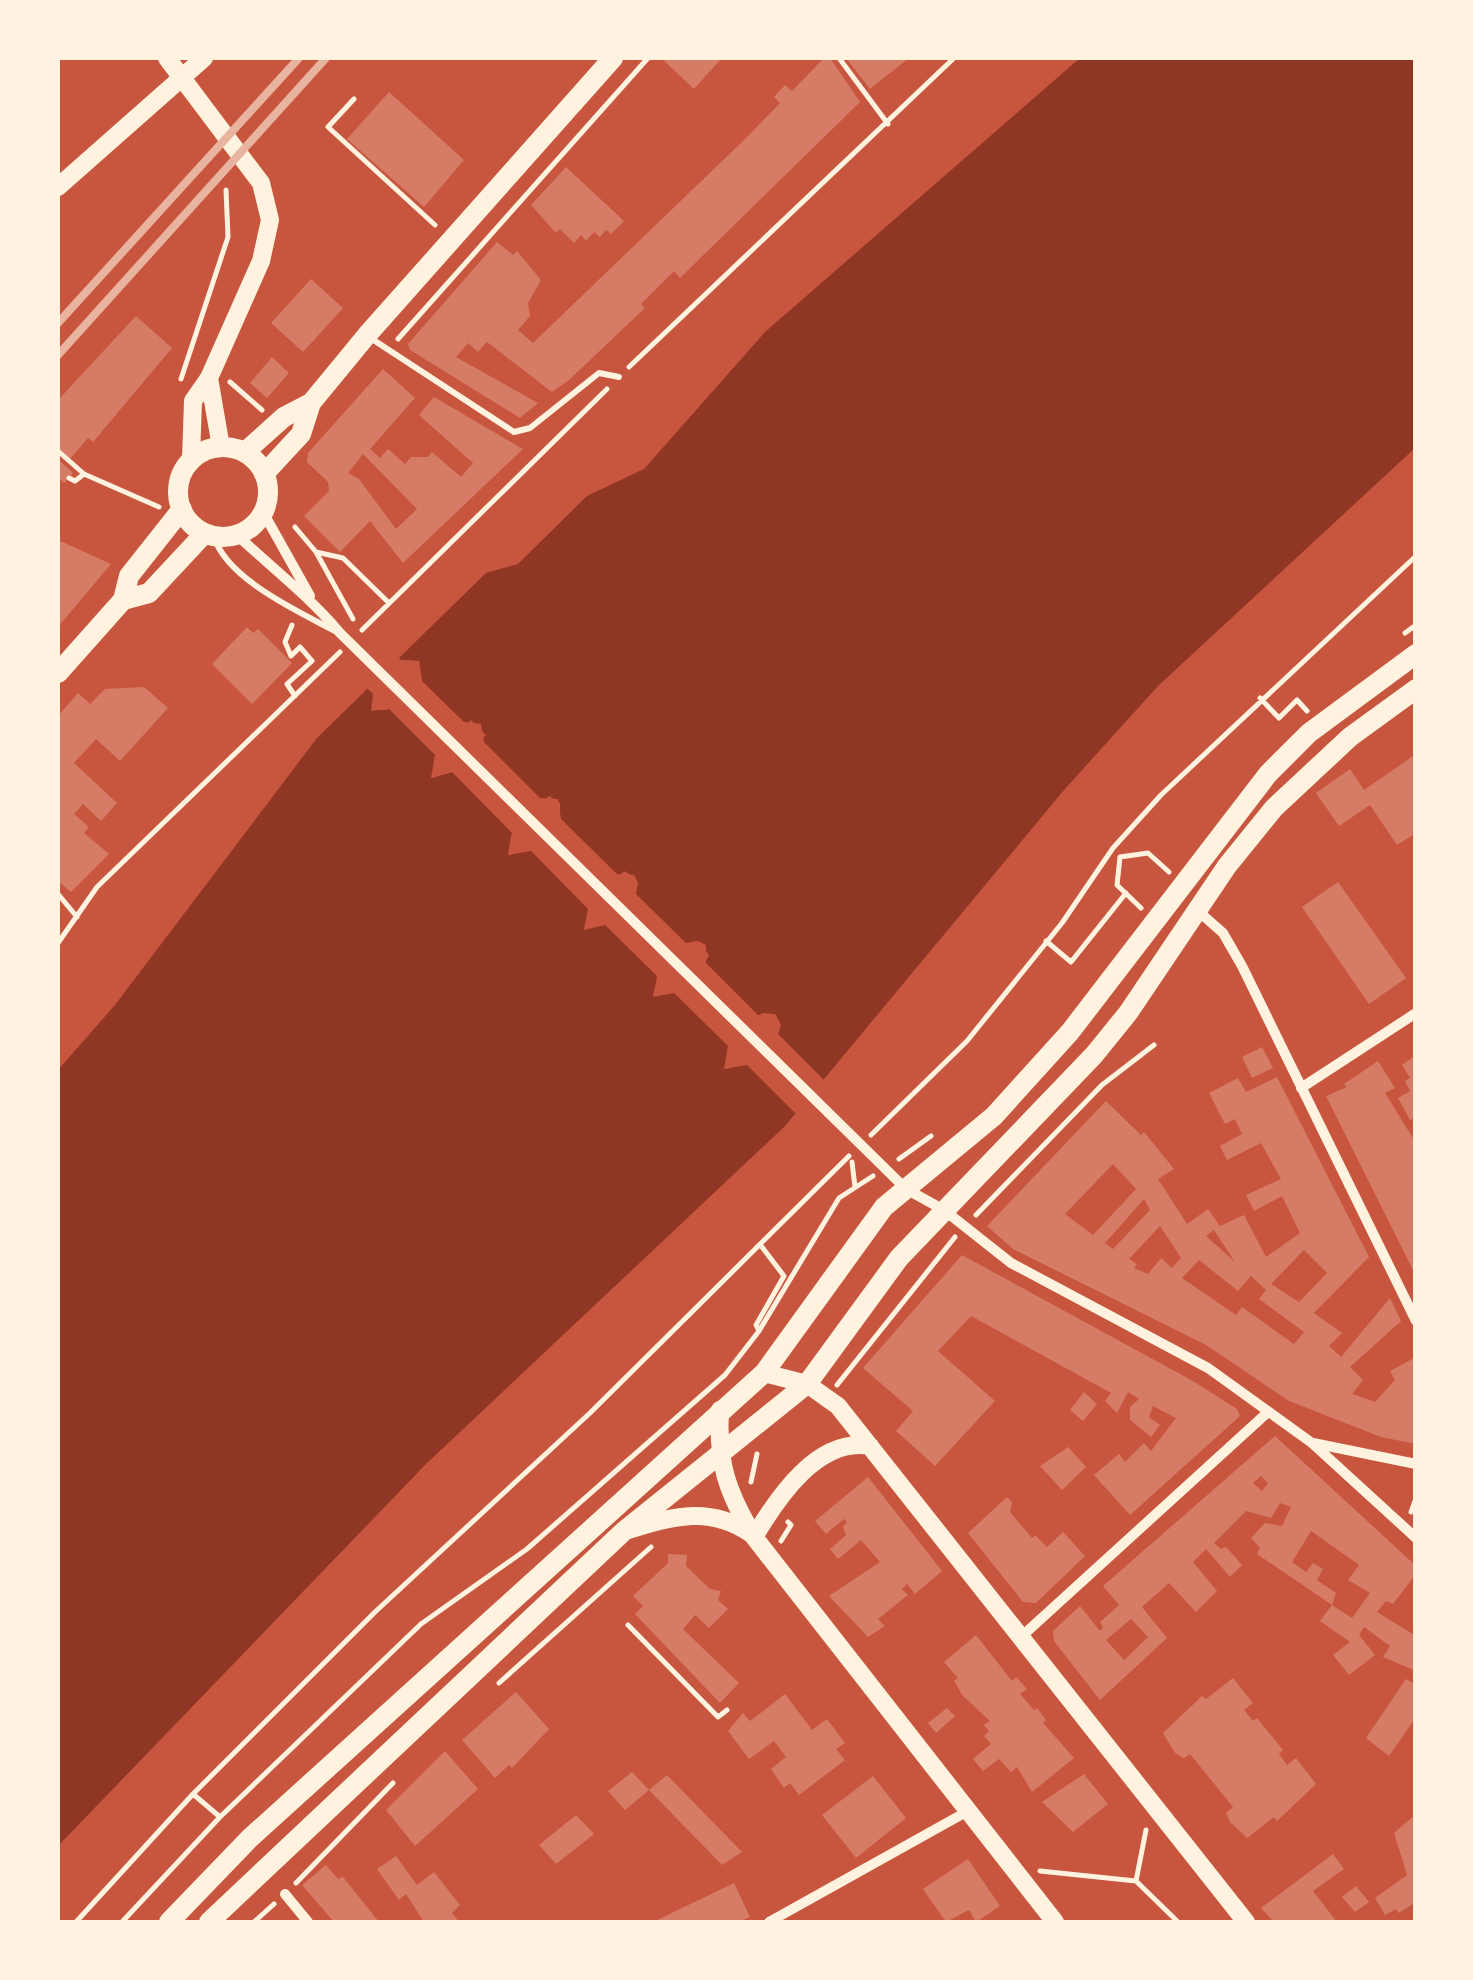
<svg xmlns="http://www.w3.org/2000/svg" width="1473" height="1980" viewBox="0 0 1473 1980" font-family="Figtree,sans-serif">
  <style>
    .water { fill: #8f3625; fill-rule: evenodd }
    .pier { fill: #c8553d; fill-rule: evenodd }
    .building { fill: #d67c66; fill-rule: evenodd }
    .lines { fill: none; stroke-linecap: round; stroke-linejoin: round }
    .path { stroke: #fff3e0; stroke-width: 5 }
    .service { stroke: #fff3e0; stroke-width: 6 }
    .minor { stroke: #fff3e0; stroke-width: 10 }
    .tertiary { stroke: #fff3e0; stroke-width: 18 }
    .secondary { stroke: #fff3e0; stroke-width: 18 }
    .primary { stroke: #fff3e0; stroke-width: 20 }
    .rail { stroke: #e9b49f; stroke-width: 8 }
  </style>
  <rect width="100%" height="100%" fill="#c8553d"/>
  <path class="water" d="M1080 58H1415V448L1158 686 1064 790 785 1126 426 1464 58 1846V1070L115 1005 317 738 486 573 518 564 587 496 644 469 765 332ZM401 660 419 661 422 681 387 710H372L374 694ZM471 720 486 735 452 772 432 778 436 756ZM549 796 560 803V818L530 850 508 855 511 836ZM624 871 636 878V894L603 925 584 929 588 911ZM697 941 709 955C699 977 676 992 653 996 657 975 674 945 697 941ZM762 1013 775 1014 781 1025C773 1047 747 1066 725 1069L728 1047Z"/>
  <path class="pier" d="M395 654 401 660 419 661 422 681 464 722 481 724 484 742 540 798 558 799 561 819 617 874 634 875 638 883 636 894 686 943 698 941 706 945V963L758 1015 775 1014 781 1025 778 1034 827 1083 799 1117 747 1065 724 1069 728 1046 674 993 653 997 657 976 605 925 584 930 588 909 531 851 508 855 512 833 452 772 431 778 435 755 389 709 371 711 373 694 364 685ZM404 664H416L418 678 385 705H377L378 697ZM475 726 480 739 449 768 438 771 440 758 468 727ZM544 803H554L556 815 527 846 514 849 517 837ZM627 877 634 884 632 890 601 921 590 924 592 912 620 878ZM691 946 702 949 701 960 671 989 659 991 661 979ZM764 1017 773 1019V1031L743 1061 730 1063 733 1049Z"/>
  <path class="building" d="M661 58H722L694 89Z
    M824 58H830L860 102 680 278 674 271 641 304 645 308 569 380 552 392 487 342 478 352 468 343 456 357 538 403 520 418 410 350 408 344 497 242 513 255 517 251 541 280 528 303 530 316 518 330 533 343 745 139 780 103 774 97 785 85 792 91Z
    M846 58H909L870 89Z
    M389 92 464 160 424 207 347 139Z
    M566 167 624 221 611 234 606 230 600 237 594 232 586 241 581 235 574 243 560 229 556 233 531 205Z
    M311 279 343 308 303 352 271 323Z
    M136 316 172 348 93 442 88 438 70 459 58 447V400Z
    M272 357 289 373 267 398 250 383Z
    M383 369 415 398 370 449 380 458 388 449 405 464 411 457H428L432 452 461 477 473 463 419 415 434 397 523 449 403 563 370 521 340 552 304 516 329 491 328 482 307 462 308 453ZM363 454 417 509 396 529 359 479 348 473Z
    M58 459 73 473 64 483 58 477Z
    M58 540 111 564 58 627Z
    M247 627 253 633 258 629 292 663 252 704 212 664Z
    M144 687 168 708 120 761 96 739 74 763 117 803 101 821 83 804 74 814 89 827 84 833 109 854 71 892 58 881V716L78 693 90 704 105 689Z
    M1416 754V833L1397 845 1370 805 1339 826 1316 793 1350 769 1364 790Z
    M1338 882 1406 978 1369 1004 1302 907Z
    M1262 1047 1273 1068 1252 1078 1242 1057Z
    M1416 1055V1117L1410 1120 1398 1098 1410 1091 1405 1081 1410 1078 1402 1065Z
    M1378 1061 1395 1088 1385 1093 1416 1143V1276L1326 1096 1347 1087 1344 1084Z
    M1277 1077 1369 1257 1314 1313 1342 1333 1329 1346 1341 1357 1390 1298 1401 1321 1350 1367 1363 1380 1352 1394 1375 1402 1395 1380 1390 1371 1416 1357V1444L1381 1437 1289 1401 1206 1345 1013 1249 987 1226 1106 1101 1141 1135 1144 1132 1174 1169 1158 1179 1187 1224 1208 1209 1220 1226 1244 1215 1266 1257 1300 1233 1282 1196 1254 1211 1246 1195 1281 1179 1261 1143 1227 1160 1220 1146 1242 1134 1235 1119 1225 1124 1209 1093 1238 1078 1246 1092ZM1113 1164 1136 1189 1093 1235 1065 1214ZM1144 1199 1150 1210 1113 1249 1105 1243ZM1160 1226 1181 1258 1172 1268 1161 1258 1148 1274 1134 1268 1137 1264 1129 1259ZM1214 1230 1235 1262 1206 1236ZM1304 1250 1327 1273 1299 1302 1271 1284ZM1199 1260 1238 1291 1251 1276 1266 1290 1259 1299 1304 1332 1294 1344 1242 1307 1236 1315 1182 1278Z
    M962 1255 1193 1381 1237 1409 1240 1416 1130 1515 1094 1475 1119 1454 1125 1462 1144 1443 1151 1451 1176 1418 1153 1406 1149 1417 1160 1425 1151 1437 1130 1420V1407L1139 1399 1128 1392 1117 1413 1105 1401 1111 1393 971 1316 938 1351 995 1401 935 1466 896 1431 913 1411 863 1368Z
    M1084 1392 1097 1404 1083 1421 1070 1410Z
    M1275 1436 1416 1566V1574L1393 1604 1386 1601 1377 1612 1416 1636V1671L1383 1657 1390 1646 1364 1627 1359 1635 1375 1655 1349 1675 1333 1655 1350 1642 1320 1621 1332 1605 1352 1618 1370 1593 1348 1580 1359 1565 1311 1531 1292 1562 1306 1572 1313 1563 1323 1569 1317 1580 1336 1593 1332 1605 1257 1554 1260 1548 1251 1538 1265 1523 1282 1526 1291 1507 1280 1503 1271 1518 1246 1511 1214 1543 1221 1549 1226 1547 1242 1565 1230 1577 1206 1549 1193 1562 1217 1591 1196 1612 1169 1583 1142 1607 1167 1638 1100 1700 1054 1641 1053 1631 1080 1606 1100 1631 1103 1627 1100 1622 1119 1605 1103 1586ZM1261 1476 1268 1483 1262 1491 1253 1483ZM1131 1619 1148 1637 1124 1660 1106 1640Z
    M1068 1447 1086 1467 1062 1490 1040 1466Z
    M868 1477 942 1571 915 1594 907 1584 902 1589 908 1595 878 1619 885 1626 868 1637 829 1596 880 1562 861 1540 838 1559 830 1549 846 1535 843 1527 847 1522 844 1519 826 1534 815 1521Z
    M1007 1497 1012 1502 1010 1512 1032 1538 1035 1535 1047 1547 1063 1532 1085 1556 1036 1603 1023 1602 968 1533Z
    M668 1554 687 1555 686 1566 710 1589 721 1591 718 1600 728 1609 709 1628 695 1615 683 1629 739 1683 720 1703 635 1614 643 1606 633 1596 668 1563Z
    M976 1635 1012 1681 1016 1677 1027 1689 1020 1694 1034 1710 1037 1708 1046 1720 1043 1723 1074 1758 1032 1792 1017 1767 1011 1772 999 1759 983 1771 973 1759 991 1744 984 1736 989 1731 984 1725 990 1721 963 1696 954 1681 958 1678 944 1662Z
    M1233 1678 1253 1703 1244 1710 1253 1721 1257 1718 1283 1750 1279 1754 1287 1765 1296 1758 1316 1784 1277 1821 1274 1817 1247 1838 1230 1822 1226 1813 1233 1807 1190 1754 1184 1758 1175 1753 1163 1733 1202 1696 1206 1699Z
    M1406 1679 1416 1685V1717L1389 1756 1366 1738Z
    M516 1692 549 1729 512 1768 509 1765 495 1778 462 1740Z
    M785 1694 812 1730 827 1719 845 1743 836 1749 845 1760 799 1795 790 1783 784 1788 771 1769 786 1757 774 1741 749 1759 728 1731 743 1713 750 1721Z
    M947 1708 955 1716 936 1733 928 1723Z
    M445 1751 478 1789 415 1846 386 1810Z
    M632 1772 649 1790 625 1810 608 1791Z
    M1084 1774 1108 1804 1073 1832 1042 1802Z
    M667 1775 742 1852 722 1865 649 1790Z
    M873 1776 906 1818 856 1858 822 1815Z
    M1416 1814V1902L1399 1913 1396 1909 1385 1915 1375 1898 1407 1875 1394 1833Z
    M576 1815 594 1834 556 1864 539 1845Z
    M1333 1854 1344 1869 1313 1891 1337 1922H1274L1261 1908Z
    M396 1856 417 1885 434 1872 460 1905 452 1913 459 1922H424L406 1894 399 1900 377 1869Z
    M968 1859 1000 1906 976 1922 969 1910 946 1922 923 1889Z
    M326 1865 338 1879 343 1877 379 1922H334L302 1885Z
    M734 1883 750 1917 739 1922H653Z
    M1356 1886 1369 1902 1355 1912 1342 1897Z"/>
  <g class="lines">
    <path class="path" d="M839 58 888 124
      M354 99 328 127 435 225
      M398 339 648 58
      M629 367 954 58
      M181 379 228 237 226 190
      M230 382 262 410
      M58 451 84 474 159 507
      M69 478 75 481 84 474
      M295 527 316 552 353 619
      M316 552 343 558 389 603
      M292 625 285 642 291 656 300 647 312 661 287 684 295 696
      M362 630 607 389
      M1405 633 1416 625
      M1260 698 1279 718 1297 700 1307 711
      M1120 857 1117 885 1141 908
      M1120 857 1148 853 1169 872
      M58 894 77 917
      M1046 941 1071 962 1126 893
      M58 943 97 887 340 652
      M871 1135 967 1041 1062 923 1113 848 1161 795 1416 556
      M899 1159 931 1136
      M852 1162 855 1187
      M976 1215 1102 1085 1154 1045
      M759 1331 756 1325 784 1276 762 1247
      M837 1385 955 1237
      M751 1482 757 1454
      M1411 1512 1416 1498
      M781 1541 791 1525 788 1522
      M628 1625 718 1717 727 1710
      M499 1683 651 1547
      M193 1794 220 1817
      M1040 1871 1136 1881 1178 1922
      M1136 1881 1146 1830
      M296 1883 393 1783
      M76 1922 193 1794 375 1612 590 1413 849 1156
      M122 1922 220 1817 421 1624 527 1549 725 1375 759 1331 839 1198 873 1176
      M254 1922 274 1904"/>
    <path class="service" d="M372 339 514 432 530 428 599 373 619 377
      M214 536C225 578 299 612 335 631"/>
    <path class="minor" d="M263 512 310 596
      M237 535C272 568 309 596 340 633L906 1189 944 1210 1011 1263 1208 1368 1312 1443 1416 1538
      M1197 910 1223 933 1242 966 1416 1321
      M1301 1088 1416 1013
      M1313 1443 1416 1464
      M1021 1637 1268 1412
      M285 1894 308 1922
      M769 1922 968 1811"/>
    <path class="tertiary" d="M167 58 261 183 270 220 261 261 209 378 193 401 191 459
      M58 187 204 58
      M209 378 221 447"/>
    <path class="secondary" d="M764 1373 807 1384 838 1406 1246 1922
      M720 1410C717 1463 727 1492 754 1537L1055 1922
      M628 1530C673 1517 708 1505 750 1533
      M754 1537C778 1497 818 1437 870 1446"/>
    <path class="primary" d="M178 492a45 45 0 1 1 90 0a45 45 0 1 1-90 0Z
      M245 452 284 417 311 403
      M264 474 301 434 311 403 367 335 613 58
      M123 600 129 576 182 509
      M58 673 123 600 149 593 205 533
      M169 1922 250 1838 764 1373 884 1207 994 1116 1070 1032 1268 774 1309 733 1416 654
      M209 1922 624 1531 807 1384 899 1258 1094 1055 1128 1013 1227 866 1274 808 1350 737 1416 689"/>
    <path class="rail" d="M58 323 299 58
      M58 355 326 58"/>
  </g>
  <rect width="1473" height="1980" fill="none" stroke="#fff3e0" stroke-width="120"/>
</svg>
